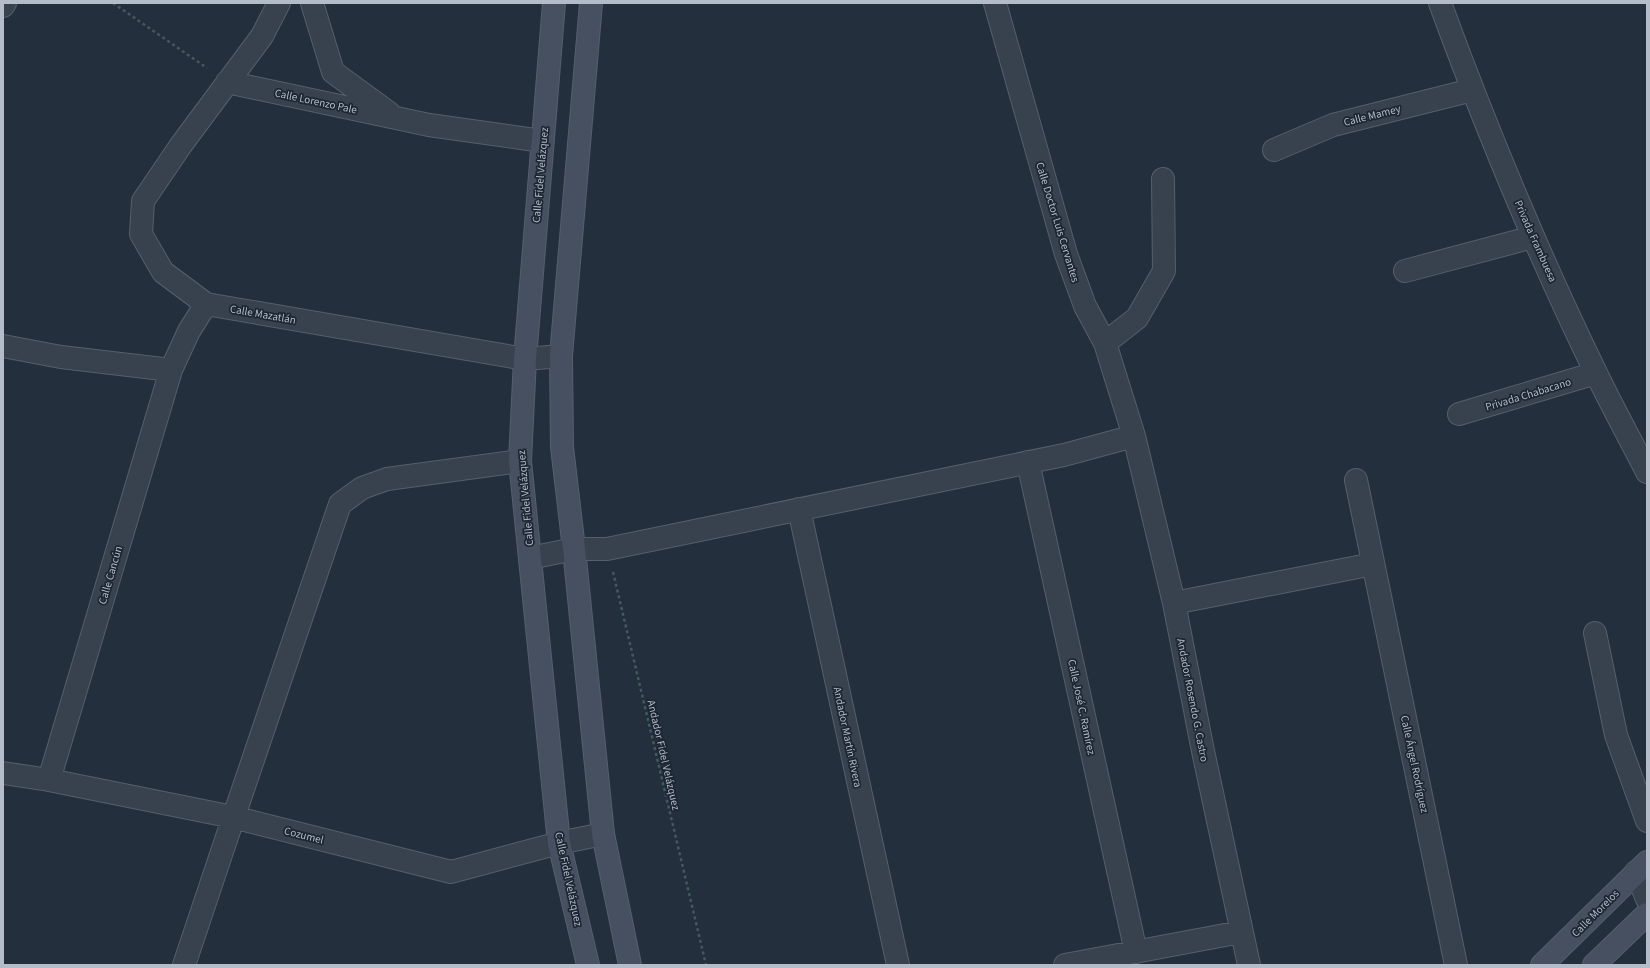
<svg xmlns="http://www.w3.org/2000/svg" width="1650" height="968" viewBox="0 0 1650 968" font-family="'Source Sans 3',sans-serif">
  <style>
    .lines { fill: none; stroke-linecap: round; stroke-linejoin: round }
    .street-casing { stroke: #565f6c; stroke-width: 24 }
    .secondary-casing { stroke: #565f6c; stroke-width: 24 }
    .path { stroke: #44595c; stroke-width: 2.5; stroke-dasharray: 3 3; stroke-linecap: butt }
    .street { stroke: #38414e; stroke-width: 22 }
    .secondary { stroke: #465061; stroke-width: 22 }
    .labels { text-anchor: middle; stroke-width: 3.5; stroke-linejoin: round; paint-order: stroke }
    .street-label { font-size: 11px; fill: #b4bcc9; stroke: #1d2633 }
  </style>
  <rect width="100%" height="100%" fill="#242f3e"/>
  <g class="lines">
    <defs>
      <path id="street" d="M312 3 333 72 389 113
        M995 3 1066 254 1085 306 1105 343 1134 436 1174 603 1203 751 1249 965
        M1440 3C1486 128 1537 252 1596 373 1612 406 1630 439 1647 472
        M3 6 5 3
        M227 82 429 125 542 141
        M1274 150 1333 125 1472 90
        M1405 271 1533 237
        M206 304 163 272 141 234 143 201 181 145 262 36 279 3
        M1105 343 1137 318 1164 271 1163 179
        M3 346 61 357 171 370 189 331 206 304 525 359 561 356
        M1459 414 1596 373
        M1028 462 1136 952
        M1356 480 1456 965
        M799 509 898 965
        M530 558 574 549H607L1064 455 1134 436
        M1174 603 1373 564
        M1595 633 1616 735 1647 821
        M3 773 49 780 233 817 451 872 559 843 603 834
        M49 780 171 370
        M1636 872 1647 899
        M184 965C235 811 288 658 340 504L362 488 387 479 520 461
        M1065 965 1241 932"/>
      <path id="secondary" d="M554 3 525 359 520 461 559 843 588 965
        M591 3 561 356 562 447 574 549 603 834 630 965
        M1542 965 1647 862
        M1594 965 1647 914"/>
    </defs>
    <use href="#street" class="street-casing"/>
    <use href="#secondary" class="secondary-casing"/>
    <path class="path" d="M113 3 207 68
      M613 572 706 965"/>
    <use href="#street" class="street"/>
    <use href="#secondary" class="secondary"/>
  </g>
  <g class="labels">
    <g class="street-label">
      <text transform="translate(316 101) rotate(12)" y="4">Calle Lorenzo Pale</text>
      <text transform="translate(1372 115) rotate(-14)" y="4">Calle Mamey</text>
      <text transform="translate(540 175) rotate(-85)" y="4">Calle Fidel Velázquez</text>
      <text transform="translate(1058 222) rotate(73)" y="4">Calle Doctor Luis Cervantes</text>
      <text transform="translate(1536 241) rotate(66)" y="4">Privada Frambuesa</text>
      <text transform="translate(263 314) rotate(10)" y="4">Calle Mazatlán</text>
      <text transform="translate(1528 394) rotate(-17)" y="4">Privada Chabacano</text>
      <text transform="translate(525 498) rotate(-95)" y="4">Calle Fidel Velázquez</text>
      <text transform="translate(110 575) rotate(-74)" y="4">Calle Cancún</text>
      <text transform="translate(1193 700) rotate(79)" y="4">Andador Rosendo G. Castro</text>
      <text transform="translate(1082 707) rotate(78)" y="4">Calle José C. Ramírez</text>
      <text transform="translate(848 737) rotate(78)" y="4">Andador Martín Rivera</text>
      <text transform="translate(664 755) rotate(77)" y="4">Andador Fidel Velázquez</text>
      <text transform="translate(1415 764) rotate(78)" y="4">Calle Ángel Rodríguez</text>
      <text transform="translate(304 835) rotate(14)" y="4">Cozumel</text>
      <text transform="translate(569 879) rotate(78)" y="4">Calle Fidel Velázquez</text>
      <text transform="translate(1595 913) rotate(-45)" y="4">Calle Morelos</text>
    </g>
  </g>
  <rect width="1650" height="968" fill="none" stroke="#b4bcc9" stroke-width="8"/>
</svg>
